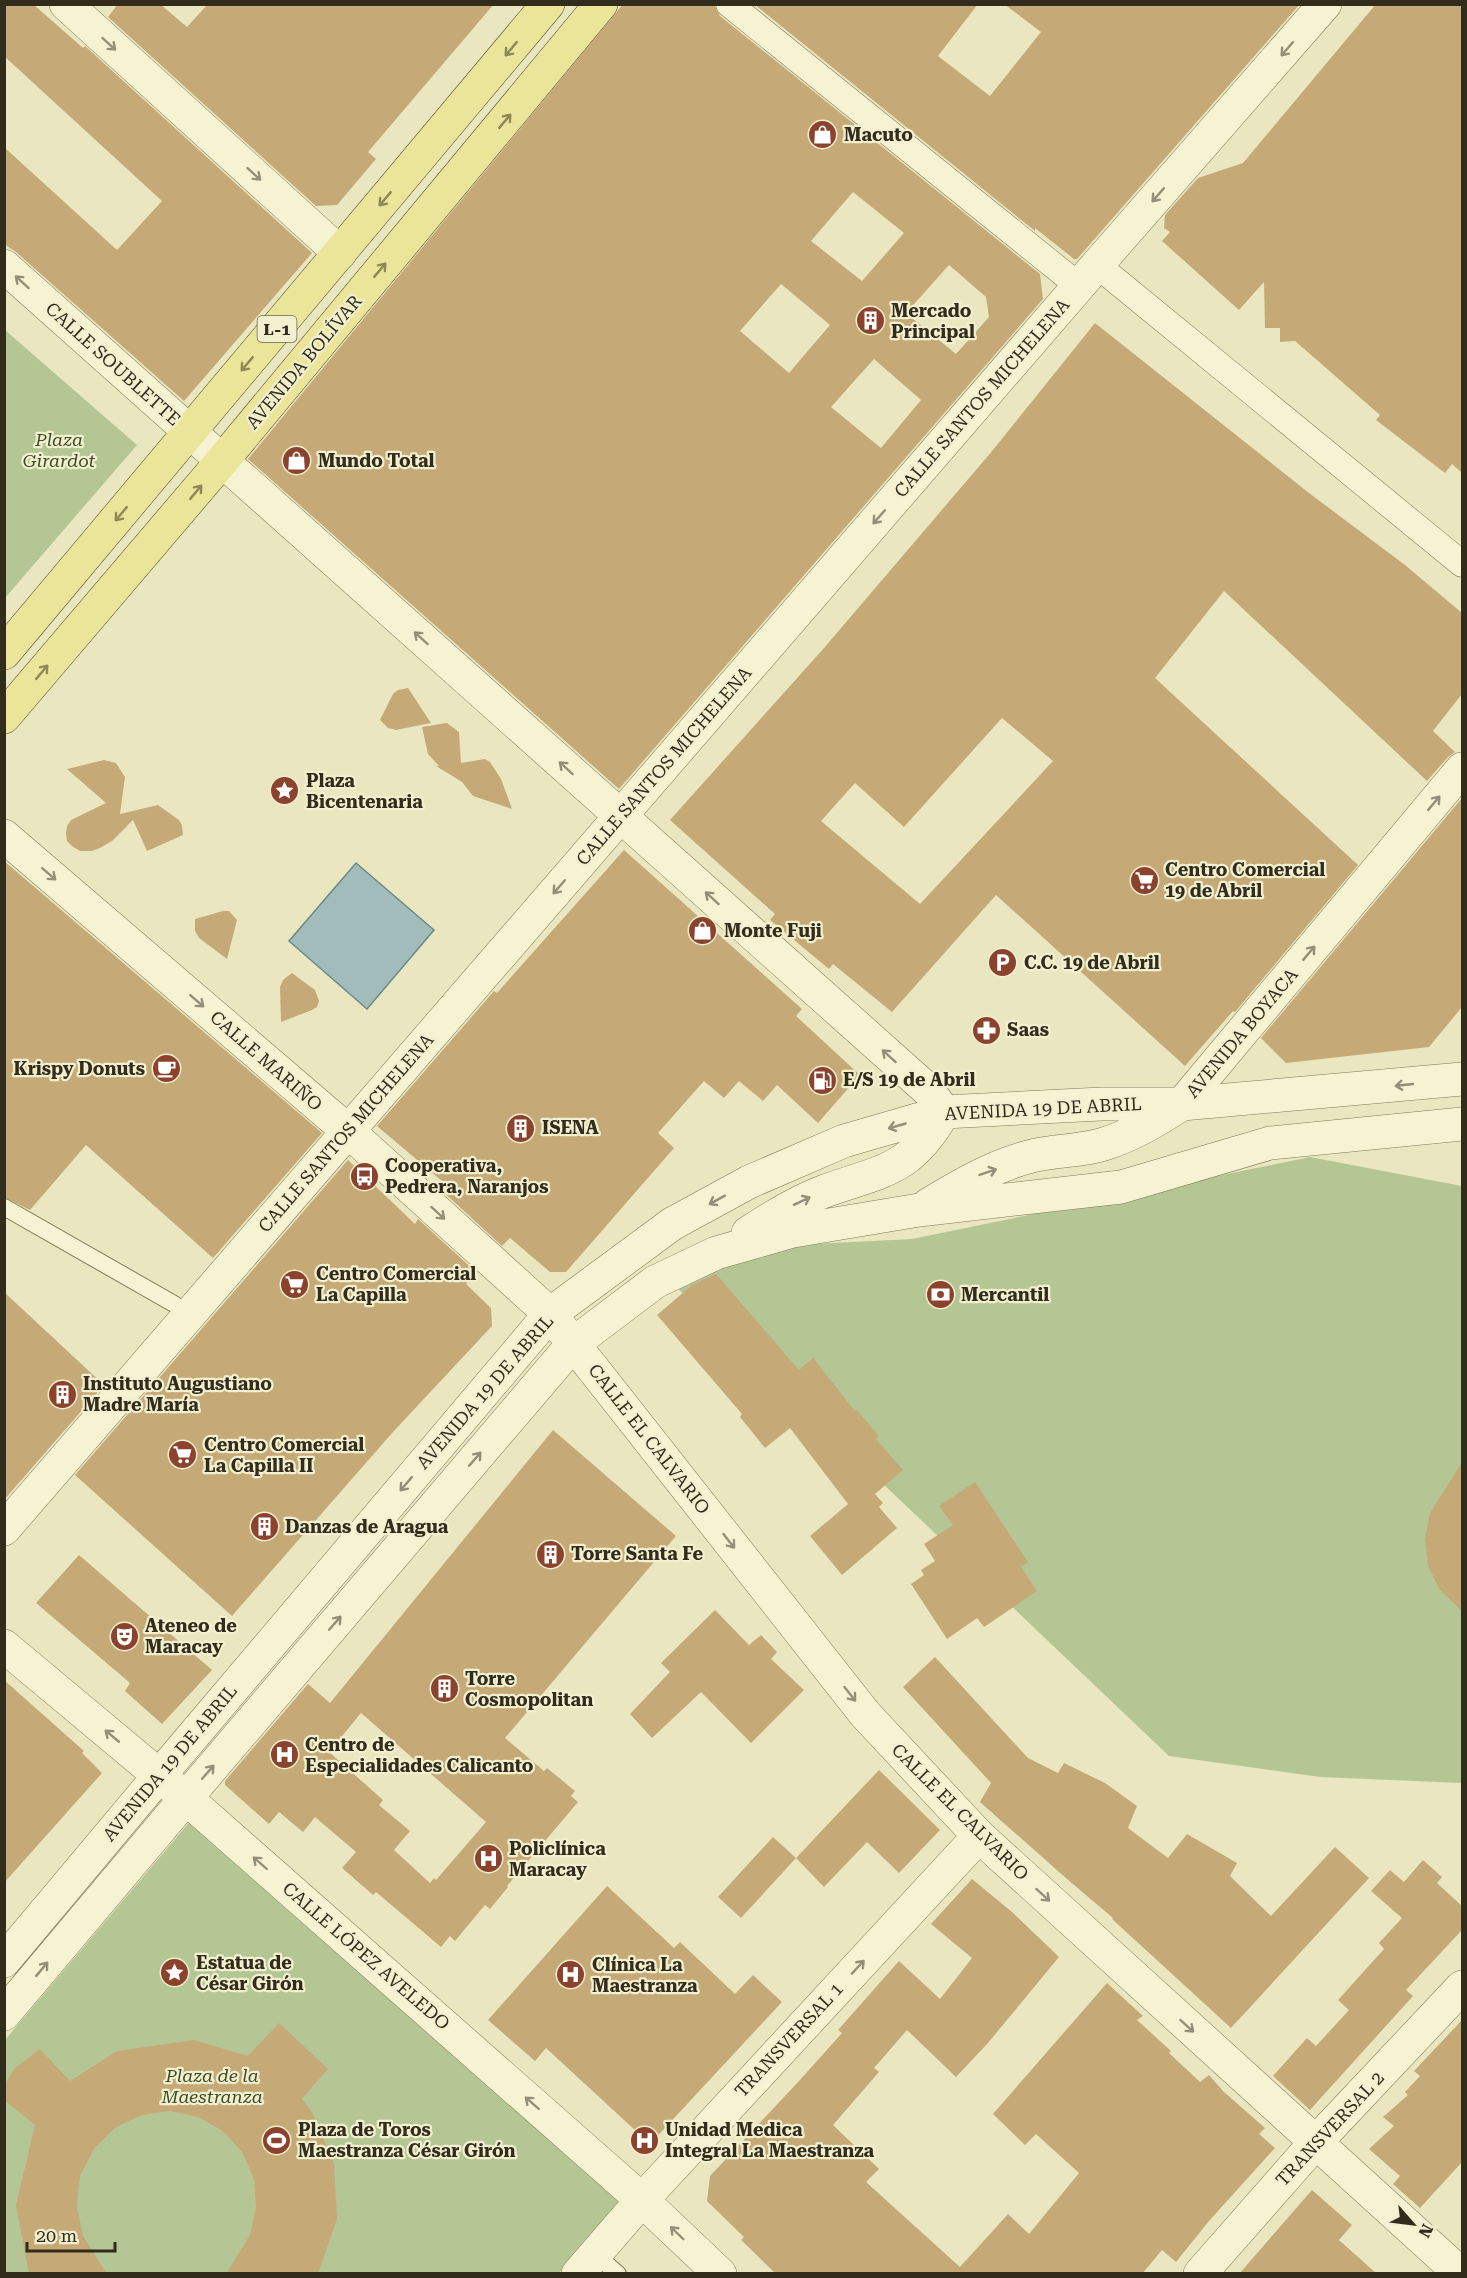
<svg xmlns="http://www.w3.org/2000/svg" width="1467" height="2278" viewBox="0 0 1467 2278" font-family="'Roboto Serif',serif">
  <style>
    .green { fill: #b5c695 }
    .water { fill: #a2bcbb; stroke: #6b8988; stroke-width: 1.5 }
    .building { fill: #c5aa78; fill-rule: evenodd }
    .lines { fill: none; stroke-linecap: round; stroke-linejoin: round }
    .service-casing { stroke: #817859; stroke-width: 18 }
    .pedestrian-casing { stroke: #817859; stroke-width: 27 }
    .minor-casing { stroke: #817859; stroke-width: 34 }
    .primary-casing { stroke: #4f452d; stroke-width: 34 }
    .service { stroke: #f5f3d2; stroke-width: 16 }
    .pedestrian { stroke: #f5f3d2; stroke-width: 26 }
    .minor { stroke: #f5f3d2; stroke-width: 33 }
    .primary { stroke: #ebe599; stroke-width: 33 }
    .oneway { stroke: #949078 }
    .oneway2 { stroke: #8e885b }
    .labels { text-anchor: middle; stroke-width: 4.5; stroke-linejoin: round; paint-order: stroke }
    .shield { fill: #f2f0cf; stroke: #6c6752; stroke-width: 1.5 }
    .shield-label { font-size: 16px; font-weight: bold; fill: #322c1d }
    .poi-label { font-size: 18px; font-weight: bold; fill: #322c1d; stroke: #f2f0cf; text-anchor: start }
    .street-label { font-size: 18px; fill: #322c1d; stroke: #f2f0cf }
    .park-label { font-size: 18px; font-style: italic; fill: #394d25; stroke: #f2f0cf }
  </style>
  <rect width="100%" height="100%" fill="#eae7c0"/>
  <path class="green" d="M5 330 137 445 5 598Z
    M1310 1157 1462 1186V1783L1320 1777 1169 1756 672 1283 729 1248 912 1239Z
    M192 1819 628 2199 559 2273 5 2274V2040Z"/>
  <path class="water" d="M356 863 434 930 367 1009 289 941Z"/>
  <path class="building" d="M4 4H33L83 48 85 46 312 253 184 401 16 252 4 244V147L117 250 162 201 4 56Z
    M118 4H160L187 27 208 4H494L368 152 376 159 337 205 316 206 108 17Z
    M623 4H714L720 16 1040 274 1043 299 619 789 248 459ZM853 192 904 233 862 281 811 241ZM949 265 986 297 989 317 956 354 906 313ZM781 284 830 325 789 373 740 331ZM874 359 921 400 881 448 831 407Z
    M754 4H978L938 56 990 96 1041 32 1004 4H1300L1077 259H1074L1035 228V231Z
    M1376 4H1462V473L1452 464 1445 473 1376 420 1380 415 1295 341 1280 342V328H1265L1264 282 1239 310 1162 241 1170 232 1164 228 1165 215 1198 178 1243 163Z
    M1095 323 1309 493 1405 565 1462 613V694L1433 731 1455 752 1448 757 1427 781 1224 591 1155 678 1358 865 1235 1012 1233 1011 1185 1066 996 895 892 1012 833 964 829 969 770 920 775 914 670 820 824 648 993 450ZM1002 718 1053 761 920 904 821 821 855 783 904 827Z
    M408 688 431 723 396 730 388 728 380 720 393 694 398 690Z
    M447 723 459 732 461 763 485 759 490 762 501 779 512 809 473 796 462 782 436 766H439L428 754 422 727Z
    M104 760 116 763 125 777 120 814 158 805 179 820 182 825 183 835 147 851 133 820 112 841 100 848 92 851H80L72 846 67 841 66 833 67 826 71 820 106 803 67 769Z
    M1462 798V1007L1429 1047 1286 1063 1261 1038Z
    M624 850 802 1009 796 1016 860 1075 818 1123 777 1085 763 1101 739 1081 724 1098 704 1081 658 1133 674 1148 566 1272H550L510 1238 502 1246 438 1187 442 1181 377 1126 494 991 497 993Z
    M4 861 322 1133 213 1258 86 1145 30 1210 4 1197Z
    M223 911H229L237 920 227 959 199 938 195 931V919Z
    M292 973 315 990 319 1001 317 1007 312 1010 281 1022 280 987 283 980Z
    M348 1160 415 1224 418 1219 477 1273 466 1284 491 1308 492 1326 393 1432 232 1616 75 1475Z
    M716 1274 799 1370 813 1358 855 1411 857 1410 879 1436 876 1439 903 1470 875 1494 883 1503 879 1507 897 1528 842 1575 810 1536 848 1504 790 1428 765 1448 740 1417 742 1414 657 1315 692 1285Z
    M4 1292 104 1385 4 1500Z
    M553 1430 676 1536 505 1738 544 1771 547 1768 575 1791 571 1796 578 1802 507 1886 508 1887 490 1909 485 1905 455 1941 450 1936 441 1947 376 1892 373 1895 342 1868 356 1852 315 1817 303 1832 279 1812 269 1824 225 1785V1781L308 1684 330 1703ZM361 1713 486 1822 436 1880 434 1878 430 1883 394 1850 410 1831 379 1805 383 1800 329 1752Z
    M1462 1462V1611L1440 1590 1428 1566 1425 1539 1430 1513Z
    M975 1482 1028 1562 1021 1567 1037 1591 984 1627 977 1618 947 1639 911 1584 924 1575 921 1570 935 1561 924 1544 953 1525 939 1506Z
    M79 1555 212 1670 162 1724 125 1691 130 1683 36 1603Z
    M715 1610 749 1645 761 1635 777 1652 771 1659 804 1690 751 1743 701 1692 652 1738 630 1714 670 1672 661 1663Z
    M935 1657 1028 1758 1058 1773 1064 1763 1105 1783 1137 1806 1128 1828 1168 1858 1187 1834 1237 1863 1230 1876 1271 1916 1335 1847 1369 1878 1231 2028 1112 1919 1113 1918 1067 1879 980 1802 991 1783 903 1687Z
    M4 1680 84 1751 82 1753 102 1773 4 1883Z
    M879 1770 940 1830 899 1873 867 1842 824 1887 796 1858Z
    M773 1837 796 1858 741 1918 718 1897Z
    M1423 1860 1442 1877 1437 1883 1462 1906V1930L1406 1990 1413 1996 1310 2110 1273 2076 1307 2038 1316 2046 1349 2010 1338 2000 1384 1949 1379 1943 1402 1918 1371 1891 1390 1870 1404 1882Z
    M972 1879 1012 1912 1059 1957 988 2043 956 2077 907 2030 874 2068 879 2072 833 2125 879 2169 866 2182 960 2267 1008 2214 1029 2234 1079 2173 1036 2134 1025 2145 993 2114 1107 1983 1143 2016 1137 2020 1171 2051 1169 2053 1200 2082 1209 2075 1223 2091 1265 2128 1259 2134 1275 2148 1209 2221 1176 2262 1162 2250 1142 2274H776L741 2240 744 2237 707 2201 710 2176 799 2081 842 2033 838 2030 899 1961 940 1999 972 1958 931 1924Z
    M607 1886 674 1948 680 1942 735 1994 753 1975 782 2002 650 2144 546 2048 535 2061 488 2020Z
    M1462 2020V2162L1420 2208 1393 2184 1400 2176 1369 2149 1394 2126 1383 2117 1408 2095 1405 2092 1420 2076 1414 2071Z
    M279 2023 328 2069 302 2099 312 2112 334 2163 337 2219 318 2274H226L250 2235 256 2207 254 2179 242 2152 223 2131 198 2117 170 2111 142 2115 116 2127 94 2149 80 2176 77 2206 83 2236 107 2274H29L16 2205 35 2125 4 2100V2085L15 2068 40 2049 70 2081 117 2051 194 2040 248 2056Z
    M1312 2190 1352 2225 1339 2240 1377 2274H1239Z"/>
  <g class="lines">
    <defs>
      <path id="service" d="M4 1207 174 1304 189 1316
        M595 2254 618 2274"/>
      <path id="pedestrian" d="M729 4 1079 286
        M1097 265 1462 564"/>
      <path id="minor" d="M66 4 340 253
        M4 266 929 1091 944 1112C910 1171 884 1170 825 1191 798 1201 772 1217 748 1233
        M4 836 348 1131 550 1314 865 1714 979 1836 1461 2274
        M928 1205C962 1184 997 1164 1036 1155 1059 1150 1082 1151 1104 1144 1133 1135 1157 1120 1182 1104L1462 769
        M4 1529 1097 265 1325 4
        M4 1646 186 1798 642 2200 720 2274
        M4 1961 159 1776 550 1314 672 1224 749 1182 844 1141 944 1112 1101 1104H1182L1462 1079
        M4 2014 186 1798 573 1344 655 1282 716 1253 793 1231 919 1210 1121 1187 1270 1143 1462 1124
        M578 2274 642 2200 979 1836
        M1200 2274 1315 2143 1462 1987"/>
      <path id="primary" d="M4 653 548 4
        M4 717 222 461 601 4"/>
    </defs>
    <use href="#service" class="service-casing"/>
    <use href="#pedestrian" class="pedestrian-casing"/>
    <use href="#minor" class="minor-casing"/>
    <use href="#primary" class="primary-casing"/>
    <use href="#service" class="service"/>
    <use href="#pedestrian" class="pedestrian"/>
    <use href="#minor" class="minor"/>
    <use href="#primary" class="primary"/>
  </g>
  <defs><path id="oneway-shaft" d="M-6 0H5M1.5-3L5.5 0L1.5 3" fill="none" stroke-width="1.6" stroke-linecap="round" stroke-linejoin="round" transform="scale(1.5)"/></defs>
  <g class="oneway">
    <use href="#oneway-shaft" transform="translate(109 44) rotate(42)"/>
    <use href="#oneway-shaft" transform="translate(1287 49) rotate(131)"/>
    <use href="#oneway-shaft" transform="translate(254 174) rotate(42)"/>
    <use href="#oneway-shaft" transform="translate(1158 195) rotate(131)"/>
    <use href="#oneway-shaft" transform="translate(22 282) rotate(-138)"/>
    <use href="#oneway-shaft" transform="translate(879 517) rotate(131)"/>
    <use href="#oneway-shaft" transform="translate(421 638) rotate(-138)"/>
    <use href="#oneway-shaft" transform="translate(566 768) rotate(-138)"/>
    <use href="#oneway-shaft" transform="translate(1434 803) rotate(-50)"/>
    <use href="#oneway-shaft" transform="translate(49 874) rotate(41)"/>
    <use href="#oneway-shaft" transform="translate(559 887) rotate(131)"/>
    <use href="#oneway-shaft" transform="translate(712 898) rotate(-138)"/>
    <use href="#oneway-shaft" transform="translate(1309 953) rotate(-50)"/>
    <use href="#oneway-shaft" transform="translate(197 1001) rotate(41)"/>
    <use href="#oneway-shaft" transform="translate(889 1056) rotate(-138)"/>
    <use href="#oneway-shaft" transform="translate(1404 1085) rotate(174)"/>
    <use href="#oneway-shaft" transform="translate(897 1126) rotate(164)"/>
    <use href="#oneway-shaft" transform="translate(988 1172) rotate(-19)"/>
    <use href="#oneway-shaft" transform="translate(717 1200) rotate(151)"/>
    <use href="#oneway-shaft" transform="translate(802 1201) rotate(-25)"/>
    <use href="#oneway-shaft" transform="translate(438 1213) rotate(42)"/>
    <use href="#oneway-shaft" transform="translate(475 1459) rotate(-49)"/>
    <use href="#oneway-shaft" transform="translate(406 1484) rotate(130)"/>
    <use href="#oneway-shaft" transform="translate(729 1541) rotate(52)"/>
    <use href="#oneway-shaft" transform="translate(335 1623) rotate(-49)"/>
    <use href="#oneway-shaft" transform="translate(850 1694) rotate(52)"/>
    <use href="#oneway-shaft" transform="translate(112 1736) rotate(-140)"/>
    <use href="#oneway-shaft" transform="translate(208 1772) rotate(-49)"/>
    <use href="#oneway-shaft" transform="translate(260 1863) rotate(-139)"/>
    <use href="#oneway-shaft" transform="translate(1043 1895) rotate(42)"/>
    <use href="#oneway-shaft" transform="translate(858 1967) rotate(-47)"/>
    <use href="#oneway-shaft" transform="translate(42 1969) rotate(-50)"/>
    <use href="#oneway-shaft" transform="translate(1187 2026) rotate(42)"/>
    <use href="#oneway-shaft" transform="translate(532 2103) rotate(-139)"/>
    <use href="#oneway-shaft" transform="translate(677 2233) rotate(-136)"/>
  </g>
  <g class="oneway2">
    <use href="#oneway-shaft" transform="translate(511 49) rotate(130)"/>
    <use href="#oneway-shaft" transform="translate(505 121) rotate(-50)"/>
    <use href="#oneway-shaft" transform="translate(385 199) rotate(130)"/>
    <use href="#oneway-shaft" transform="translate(380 270) rotate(-50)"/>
    <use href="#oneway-shaft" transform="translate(247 364) rotate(130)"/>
    <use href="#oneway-shaft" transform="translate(196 492) rotate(-50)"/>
    <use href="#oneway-shaft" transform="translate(121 514) rotate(130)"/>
    <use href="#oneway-shaft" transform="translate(42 672) rotate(-50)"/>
  </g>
  <defs>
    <symbol id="shop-disc" viewBox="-11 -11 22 22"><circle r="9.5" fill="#8b432e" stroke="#f2f0cf"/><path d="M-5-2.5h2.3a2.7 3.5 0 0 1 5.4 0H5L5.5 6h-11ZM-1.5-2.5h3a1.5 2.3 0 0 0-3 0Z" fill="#fff"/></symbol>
    <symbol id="building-disc" viewBox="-11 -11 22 22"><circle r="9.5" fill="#8b432e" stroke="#f2f0cf"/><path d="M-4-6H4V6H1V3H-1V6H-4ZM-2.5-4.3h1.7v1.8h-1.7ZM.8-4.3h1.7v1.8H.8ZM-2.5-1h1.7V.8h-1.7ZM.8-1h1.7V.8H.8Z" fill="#fff"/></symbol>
    <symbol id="sight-disc" viewBox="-11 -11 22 22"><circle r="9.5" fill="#8b432e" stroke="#f2f0cf"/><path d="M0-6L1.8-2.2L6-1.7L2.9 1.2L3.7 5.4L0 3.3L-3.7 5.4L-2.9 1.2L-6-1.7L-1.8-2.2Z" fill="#fff"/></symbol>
    <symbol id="supermarket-disc" viewBox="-11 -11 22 22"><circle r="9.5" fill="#8b432e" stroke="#f2f0cf"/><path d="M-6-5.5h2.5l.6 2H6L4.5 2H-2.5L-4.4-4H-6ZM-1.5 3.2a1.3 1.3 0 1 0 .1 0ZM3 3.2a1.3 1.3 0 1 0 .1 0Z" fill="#fff"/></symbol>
    <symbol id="parking-disc" viewBox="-11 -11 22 22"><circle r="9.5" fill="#8b432e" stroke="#f2f0cf"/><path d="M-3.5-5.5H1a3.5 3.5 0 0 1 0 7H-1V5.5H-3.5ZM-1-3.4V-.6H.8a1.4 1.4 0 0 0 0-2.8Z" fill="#fff"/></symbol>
    <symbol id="pharmacy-disc" viewBox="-11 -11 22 22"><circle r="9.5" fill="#8b432e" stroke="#f2f0cf"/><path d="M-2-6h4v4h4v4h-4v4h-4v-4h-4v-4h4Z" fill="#fff"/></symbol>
    <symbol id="cafe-disc" viewBox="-11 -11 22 22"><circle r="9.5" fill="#8b432e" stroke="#f2f0cf"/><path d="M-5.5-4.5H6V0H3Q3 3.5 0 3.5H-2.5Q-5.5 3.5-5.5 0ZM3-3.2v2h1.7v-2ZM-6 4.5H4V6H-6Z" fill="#fff"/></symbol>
    <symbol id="fuel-disc" viewBox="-11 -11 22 22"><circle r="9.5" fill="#8b432e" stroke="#f2f0cf"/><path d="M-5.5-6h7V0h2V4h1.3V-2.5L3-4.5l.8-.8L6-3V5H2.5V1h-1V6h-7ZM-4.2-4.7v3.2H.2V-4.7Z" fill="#fff"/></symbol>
    <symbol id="bus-disc" viewBox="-11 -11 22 22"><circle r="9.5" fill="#8b432e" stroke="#f2f0cf"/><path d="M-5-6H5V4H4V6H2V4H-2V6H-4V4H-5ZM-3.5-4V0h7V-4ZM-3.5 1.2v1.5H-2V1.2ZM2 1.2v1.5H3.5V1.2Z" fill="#fff"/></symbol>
    <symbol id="bank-disc" viewBox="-11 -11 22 22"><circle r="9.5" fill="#8b432e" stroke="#f2f0cf"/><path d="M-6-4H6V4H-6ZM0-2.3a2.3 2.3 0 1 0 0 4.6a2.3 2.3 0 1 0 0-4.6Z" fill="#fff"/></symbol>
    <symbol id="theatre-disc" viewBox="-11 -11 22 22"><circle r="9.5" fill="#8b432e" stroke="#f2f0cf"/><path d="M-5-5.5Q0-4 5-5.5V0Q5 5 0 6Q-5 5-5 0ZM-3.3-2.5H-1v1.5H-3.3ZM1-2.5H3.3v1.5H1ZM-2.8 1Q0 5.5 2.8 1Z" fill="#fff"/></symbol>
    <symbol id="hospital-disc" viewBox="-11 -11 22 22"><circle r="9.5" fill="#8b432e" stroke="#f2f0cf"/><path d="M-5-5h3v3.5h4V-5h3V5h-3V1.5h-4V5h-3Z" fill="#fff"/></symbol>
    <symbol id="stadium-disc" viewBox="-11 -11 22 22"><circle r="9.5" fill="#8b432e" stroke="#f2f0cf"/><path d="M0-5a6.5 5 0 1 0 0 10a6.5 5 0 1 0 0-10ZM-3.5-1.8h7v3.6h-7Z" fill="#fff"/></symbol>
  </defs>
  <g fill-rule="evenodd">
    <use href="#shop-disc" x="806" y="118" width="33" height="33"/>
    <use href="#building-disc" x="854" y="304" width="33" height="33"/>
    <use href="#shop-disc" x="280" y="444" width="33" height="33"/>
    <use href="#sight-disc" x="268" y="774" width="33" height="33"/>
    <use href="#supermarket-disc" x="1128" y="864" width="33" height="33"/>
    <use href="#shop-disc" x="686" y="914" width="33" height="33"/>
    <use href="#parking-disc" x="986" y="946" width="33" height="33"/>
    <use href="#pharmacy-disc" x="970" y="1014" width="33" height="33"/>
    <use href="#cafe-disc" x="150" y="1052" width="33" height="33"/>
    <use href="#fuel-disc" x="806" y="1064" width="33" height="33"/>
    <use href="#building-disc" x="504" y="1112" width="33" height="33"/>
    <use href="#bus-disc" x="348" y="1160" width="33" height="33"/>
    <use href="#supermarket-disc" x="278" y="1268" width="33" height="33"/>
    <use href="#bank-disc" x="924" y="1278" width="33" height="33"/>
    <use href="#building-disc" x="46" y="1378" width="33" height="33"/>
    <use href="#supermarket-disc" x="166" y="1438" width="33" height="33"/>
    <use href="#building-disc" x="248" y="1510" width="33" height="33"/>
    <use href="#building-disc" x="534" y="1538" width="33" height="33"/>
    <use href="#theatre-disc" x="108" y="1620" width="33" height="33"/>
    <use href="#building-disc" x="428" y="1672" width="33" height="33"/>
    <use href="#hospital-disc" x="268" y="1738" width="33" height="33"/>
    <use href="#hospital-disc" x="472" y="1842" width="33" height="33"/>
    <use href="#sight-disc" x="158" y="1956" width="33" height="33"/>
    <use href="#hospital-disc" x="554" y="1958" width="33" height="33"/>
    <use href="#stadium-disc" x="260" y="2124" width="33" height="33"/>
    <use href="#hospital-disc" x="628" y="2124" width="33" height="33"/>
  </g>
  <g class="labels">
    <rect class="shield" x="257.5" y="316" width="39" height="26" rx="4.5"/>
    <g class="shield-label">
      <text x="277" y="335">L-1</text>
    </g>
    <g class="poi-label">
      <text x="844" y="141">Macuto</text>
      <text x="891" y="317">Mercado<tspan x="891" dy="21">Principal</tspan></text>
      <text x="318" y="467">Mundo Total</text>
      <text x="306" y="787">Plaza<tspan x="306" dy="21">Bicentenaria</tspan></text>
      <text x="1165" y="876">Centro Comercial<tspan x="1165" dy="21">19 de Abril</tspan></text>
      <text x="724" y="937">Monte Fuji</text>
      <text x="1024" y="969">C.C. 19 de Abril</text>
      <text x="1007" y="1036">Saas</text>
      <text x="145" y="1075" text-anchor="end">Krispy Donuts</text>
      <text x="843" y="1086">E/S 19 de Abril</text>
      <text x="542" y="1134">ISENA</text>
      <text x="385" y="1172">Cooperativa,<tspan x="385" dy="21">Pedrera, Naranjos</tspan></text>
      <text x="316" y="1280">Centro Comercial<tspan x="316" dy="21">La Capilla</tspan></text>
      <text x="961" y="1301">Mercantil</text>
      <text x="83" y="1390">Instituto Augustiano<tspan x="83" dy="21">Madre María</tspan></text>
      <text x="204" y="1451">Centro Comercial<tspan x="204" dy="21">La Capilla II</tspan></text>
      <text x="285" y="1533">Danzas de Aragua</text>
      <text x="571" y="1560">Torre Santa Fe</text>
      <text x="145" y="1632">Ateneo de<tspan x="145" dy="21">Maracay</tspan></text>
      <text x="465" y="1685">Torre<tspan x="465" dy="21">Cosmopolitan</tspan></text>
      <text x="305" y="1751">Centro de<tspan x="305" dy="21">Especialidades Calicanto</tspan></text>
      <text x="509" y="1855">Policlínica<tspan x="509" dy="21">Maracay</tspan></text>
      <text x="196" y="1969">Estatua de<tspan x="196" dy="21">César Girón</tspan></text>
      <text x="592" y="1971">Clínica La<tspan x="592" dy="21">Maestranza</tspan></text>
      <text x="298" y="2136">Plaza de Toros<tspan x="298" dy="21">Maestranza César Girón</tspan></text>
      <text x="665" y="2136">Unidad Medica<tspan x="665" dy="21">Integral La Maestranza</tspan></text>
    </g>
    <g class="street-label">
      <text transform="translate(304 362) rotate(-50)" y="6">AVENIDA BOLÍVAR</text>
      <text transform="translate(113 364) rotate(42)" y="6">CALLE SOUBLETTE</text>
      <text transform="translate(982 398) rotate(-49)" y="6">CALLE SANTOS MICHELENA</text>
      <text transform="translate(664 766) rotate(-49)" y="6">CALLE SANTOS MICHELENA</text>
      <text transform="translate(1242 1033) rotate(-50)" y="6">AVENIDA BOYACA</text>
      <text transform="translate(266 1061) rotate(41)" y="6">CALLE MARIÑO</text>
      <text transform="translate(1043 1109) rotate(-3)" y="6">AVENIDA 19 DE ABRIL</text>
      <text transform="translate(346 1133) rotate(-49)" y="6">CALLE SANTOS MICHELENA</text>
      <text transform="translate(485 1392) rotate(-49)" y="6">AVENIDA 19 DE ABRIL</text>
      <text transform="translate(649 1439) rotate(52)" y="6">CALLE EL CALVARIO</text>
      <text transform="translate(170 1763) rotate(-50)" y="6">AVENIDA 19 DE ABRIL</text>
      <text transform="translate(960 1812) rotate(45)" y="6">CALLE EL CALVARIO</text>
      <text transform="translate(366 1956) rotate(41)" y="6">CALLE LÓPEZ AVELEDO</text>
      <text transform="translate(789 2040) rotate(-47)" y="6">TRANSVERSAL 1</text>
      <text transform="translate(1330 2129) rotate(-47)" y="6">TRANSVERSAL 2</text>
    </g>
    <g class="park-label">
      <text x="59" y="446">Plaza<tspan x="59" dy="21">Girardot</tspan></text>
      <text x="212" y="2082">Plaza de la<tspan x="212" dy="21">Maestranza</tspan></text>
    </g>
  </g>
  <rect width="1467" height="2278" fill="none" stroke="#322c1d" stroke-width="12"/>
  <g transform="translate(1413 2224) rotate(118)" stroke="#f2f0cf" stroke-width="4.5" paint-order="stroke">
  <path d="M0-4.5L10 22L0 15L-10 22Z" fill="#322c1d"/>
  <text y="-9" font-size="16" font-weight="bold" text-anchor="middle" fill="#322c1d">N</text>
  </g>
  <path d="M27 2242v9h88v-9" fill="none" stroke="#322c1d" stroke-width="3"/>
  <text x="36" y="2242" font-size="18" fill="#322c1d" stroke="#f2f0cf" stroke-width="4.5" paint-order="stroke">20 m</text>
</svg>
